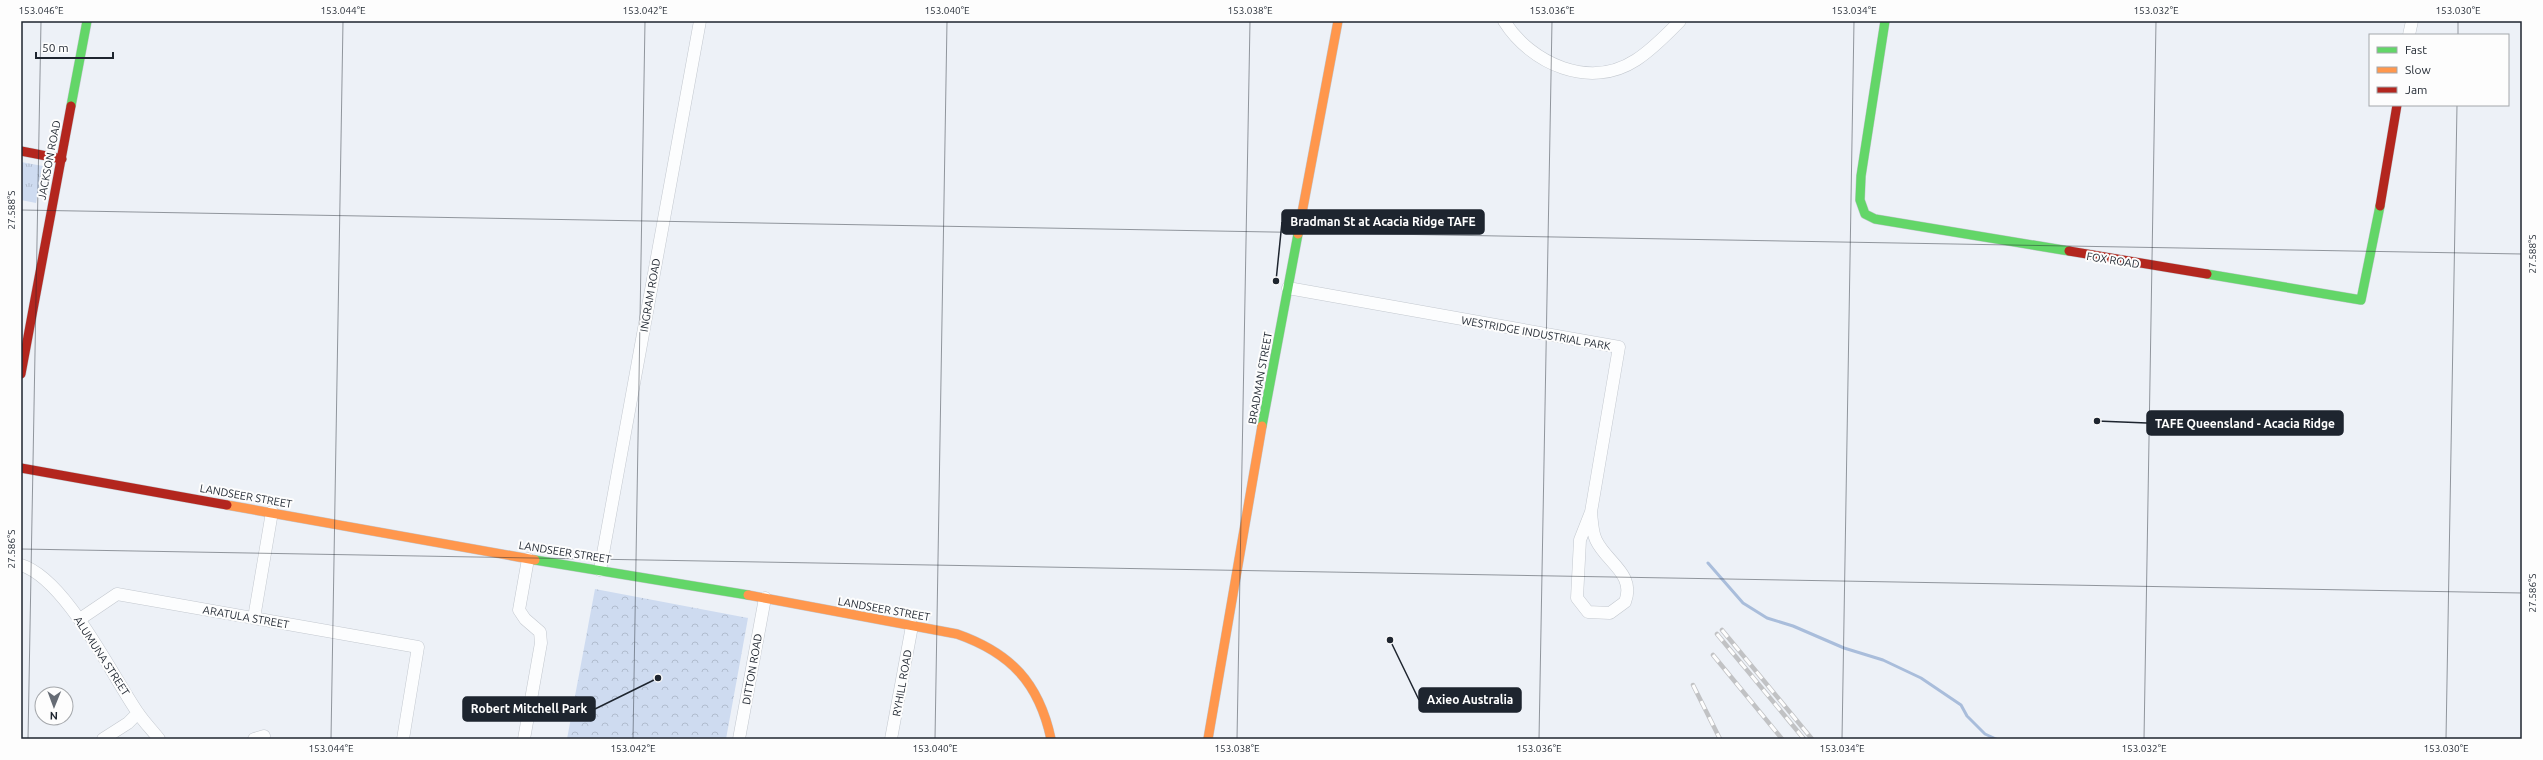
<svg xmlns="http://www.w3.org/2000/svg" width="2543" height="760" viewBox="0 0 2543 760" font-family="Ubuntu,sans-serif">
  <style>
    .grass { fill: url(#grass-tufts) }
    .forest { fill: url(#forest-crowns) }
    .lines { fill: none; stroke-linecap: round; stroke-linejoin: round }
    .stream { stroke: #a9bddb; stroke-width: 3 }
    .street-casing { stroke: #c3c8cf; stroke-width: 13 }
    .fast-casing { stroke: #c3c8cf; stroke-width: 10 }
    .slow-casing { stroke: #c3c8cf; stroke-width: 10 }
    .jam-casing { stroke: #c3c8cf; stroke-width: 10 }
    .street { stroke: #fcfdfe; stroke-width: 12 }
    .fast { stroke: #63d668; stroke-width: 9 }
    .slow { stroke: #ff974d; stroke-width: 9 }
    .jam { stroke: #b3261e; stroke-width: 9 }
    .rail-casing { stroke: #c1c2c4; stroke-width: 4.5 }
    .rail { stroke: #fdfdfd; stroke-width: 3; stroke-dasharray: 9; stroke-linecap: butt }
    .ticks { fill: none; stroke: #1e252f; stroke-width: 1; stroke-opacity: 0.45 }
    .labels { text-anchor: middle; stroke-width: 4; stroke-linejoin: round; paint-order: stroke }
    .street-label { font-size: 11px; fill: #1e252f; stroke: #fdfdfd }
    .leader { fill: none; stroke: #1e252f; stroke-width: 1.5 }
    .callout-dot { fill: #1e252f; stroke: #fdfdfd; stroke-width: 1.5 }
    .callout { fill: #1e252f; stroke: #1e252f; stroke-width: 1.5 }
    .callout-label { font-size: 12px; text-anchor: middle; font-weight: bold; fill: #fff }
    .neatline { fill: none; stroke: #1e252f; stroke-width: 1.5 }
    .ticks-label { font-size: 10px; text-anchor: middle; fill: #1e252f }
  </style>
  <defs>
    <pattern id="grass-tufts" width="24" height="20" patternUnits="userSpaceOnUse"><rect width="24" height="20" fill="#cedbf0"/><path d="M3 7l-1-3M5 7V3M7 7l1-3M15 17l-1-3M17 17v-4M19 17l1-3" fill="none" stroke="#b0bcce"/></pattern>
    <pattern id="forest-crowns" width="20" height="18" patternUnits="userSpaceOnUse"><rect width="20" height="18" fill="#cedbf0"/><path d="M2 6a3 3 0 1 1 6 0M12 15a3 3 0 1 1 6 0" fill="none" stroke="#b0bcce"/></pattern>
  </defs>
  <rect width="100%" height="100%" fill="#edf1f7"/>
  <path class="grass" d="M21 162 43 166 36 203 21 200Z"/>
  <path class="forest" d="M595 589 748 618 726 739H567Z"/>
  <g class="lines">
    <path class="stream" d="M1708 563 1743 603 1767 618 1793 626 1844 648 1883 660 1921 678 1961 705 1967 716 1985 734 1996 739"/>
    <defs>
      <path id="street" d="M1504 21C1531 64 1590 90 1636 60 1653 49 1666 35 1680 21
        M2409 35 2412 21
        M1288 288 1619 347 1591 512 1580 540 1577 598 1588 612 1610 613 1625 602C1636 574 1606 562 1596 540 1592 532 1592 521 1591 512
        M21 565C66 579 111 674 138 713 144 722 152 730 159 739
        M600 570 700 21
        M254 618 272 512
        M80 619 117 594 418 647 403 739
        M103 739 128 723 138 713
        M254 739 264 736
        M524 739 541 643 540 632 525 619 519 610 528 559
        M739 739 765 598
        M891 739 912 626"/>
      <path id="fast" d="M1885 21 1861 176 1860 200 1865 214 1875 219 2069 251
        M71 106 87 21
        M2207 274 2361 300 2380 206
        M1262 426 1298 234
        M535 560 748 595"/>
      <path id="slow" d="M1298 234 1338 21
        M227 505 535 560
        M748 595 957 634C1011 653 1039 683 1051 739
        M1208 739 1262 426"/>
      <path id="jam" d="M21 151 62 159
        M2380 206 2397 105
        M2069 251 2207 274
        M21 374 71 106
        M21 468 227 505"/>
    </defs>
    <use href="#street" class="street-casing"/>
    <use href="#fast" class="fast-casing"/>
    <use href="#slow" class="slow-casing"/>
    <use href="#jam" class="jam-casing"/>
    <use href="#street" class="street"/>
    <use href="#fast" class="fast"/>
    <use href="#slow" class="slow"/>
    <use href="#jam" class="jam"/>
    <defs>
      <path id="rail" d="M1722 630 1812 739
        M1717 634 1804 739
        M1713 655 1782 739
        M1693 685 1720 739"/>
    </defs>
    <use href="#rail" class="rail-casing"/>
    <use href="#rail" class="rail"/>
  </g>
  <path class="ticks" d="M2458 35V21M21 210 2522 254M21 549 2522 593M28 739 41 21M331 739 343 21M633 739 645 21M935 739 947 21M1237 739 1250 21M1539 739 1552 21M1842 739 1854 21M2144 739 2156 21M2446 739 2457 105"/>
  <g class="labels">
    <g class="street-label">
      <text transform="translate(49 160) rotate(-79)" y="4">JACKSON ROAD</text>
      <text transform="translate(2113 260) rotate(9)" y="4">FOX ROAD</text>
      <text transform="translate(650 295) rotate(-80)" y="4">INGRAM ROAD</text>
      <text transform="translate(1536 333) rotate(10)" y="4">WESTRIDGE INDUSTRIAL PARK</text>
      <text transform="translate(1260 378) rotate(-80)" y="4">BRADMAN STREET</text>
      <text transform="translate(246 496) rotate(10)" y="4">LANDSEER STREET</text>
      <text transform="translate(565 552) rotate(9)" y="4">LANDSEER STREET</text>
      <text transform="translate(884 609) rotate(10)" y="4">LANDSEER STREET</text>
      <text transform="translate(246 617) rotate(10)" y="4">ARATULA STREET</text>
      <text transform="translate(102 656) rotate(57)" y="4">ALUMUNA STREET</text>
      <text transform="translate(752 669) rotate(-80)" y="4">DITTON ROAD</text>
      <text transform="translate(902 683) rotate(-80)" y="4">RYHILL ROAD</text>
    </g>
  </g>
  <path class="leader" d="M1276 281L1282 222M2097 421L2147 423M1390 640L1419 700M658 678L595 709"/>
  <g class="callout-dot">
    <circle cx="1276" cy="281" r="4"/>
    <circle cx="2097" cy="421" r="4"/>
    <circle cx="1390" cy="640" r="4"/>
    <circle cx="658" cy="678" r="4"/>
  </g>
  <g class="callout">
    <rect x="1282" y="210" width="202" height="24" rx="4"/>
    <rect x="2147" y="411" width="196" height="24" rx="4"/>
    <rect x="1419" y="688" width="102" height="24" rx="4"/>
    <rect x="463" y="697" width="132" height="24" rx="4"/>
  </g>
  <g class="callout-label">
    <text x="1383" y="226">Bradman St at Acacia Ridge TAFE</text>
    <text x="2245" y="428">TAFE Queensland - Acacia Ridge</text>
    <text x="1470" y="704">Axieo Australia</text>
    <text x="529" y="713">Robert Mitchell Park</text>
  </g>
  <rect width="2543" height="760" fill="none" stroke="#fdfdfd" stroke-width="44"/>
  <rect x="2369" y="34" width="140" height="72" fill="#fdfdfd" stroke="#a4a7ab"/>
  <rect x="2377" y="47" width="20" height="6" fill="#63d668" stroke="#a4a7ab"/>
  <text x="2405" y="54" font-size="12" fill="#1e252f">Fast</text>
  <rect x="2377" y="67" width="20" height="6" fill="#ff974d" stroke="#a4a7ab"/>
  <text x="2405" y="74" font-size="12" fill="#1e252f">Slow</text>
  <rect x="2377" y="87" width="20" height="6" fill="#b3261e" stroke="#a4a7ab"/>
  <text x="2405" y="94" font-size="12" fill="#1e252f">Jam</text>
  <g transform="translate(54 706) rotate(181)"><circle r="19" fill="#fdfdfd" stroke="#a4a7ab"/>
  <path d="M0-3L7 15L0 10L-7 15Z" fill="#666c75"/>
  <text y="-6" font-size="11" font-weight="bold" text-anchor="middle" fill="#1e252f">N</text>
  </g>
  <path d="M36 52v6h77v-6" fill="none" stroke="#1e252f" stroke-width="2"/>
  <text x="42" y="52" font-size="12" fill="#1e252f" stroke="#fdfdfd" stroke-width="3" paint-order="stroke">50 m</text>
  <rect x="22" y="22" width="2499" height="716" class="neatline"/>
  <g class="ticks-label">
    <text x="41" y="14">153.046°E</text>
    <text x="343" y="14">153.044°E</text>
    <text x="645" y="14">153.042°E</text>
    <text x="947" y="14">153.040°E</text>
    <text x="1250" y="14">153.038°E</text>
    <text x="1552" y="14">153.036°E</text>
    <text x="1854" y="14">153.034°E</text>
    <text x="2156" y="14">153.032°E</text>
    <text x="2458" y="14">153.030°E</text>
    <text transform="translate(11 210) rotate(-90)" y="4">27.588°S</text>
    <text transform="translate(2532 254) rotate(-90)" y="4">27.588°S</text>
    <text transform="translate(11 549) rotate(-90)" y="4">27.586°S</text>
    <text transform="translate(2532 593) rotate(-90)" y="4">27.586°S</text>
    <text x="331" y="752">153.044°E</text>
    <text x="633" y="752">153.042°E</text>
    <text x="935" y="752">153.040°E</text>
    <text x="1237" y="752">153.038°E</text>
    <text x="1539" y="752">153.036°E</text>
    <text x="1842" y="752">153.034°E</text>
    <text x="2144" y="752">153.032°E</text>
    <text x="2446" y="752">153.030°E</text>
  </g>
</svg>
